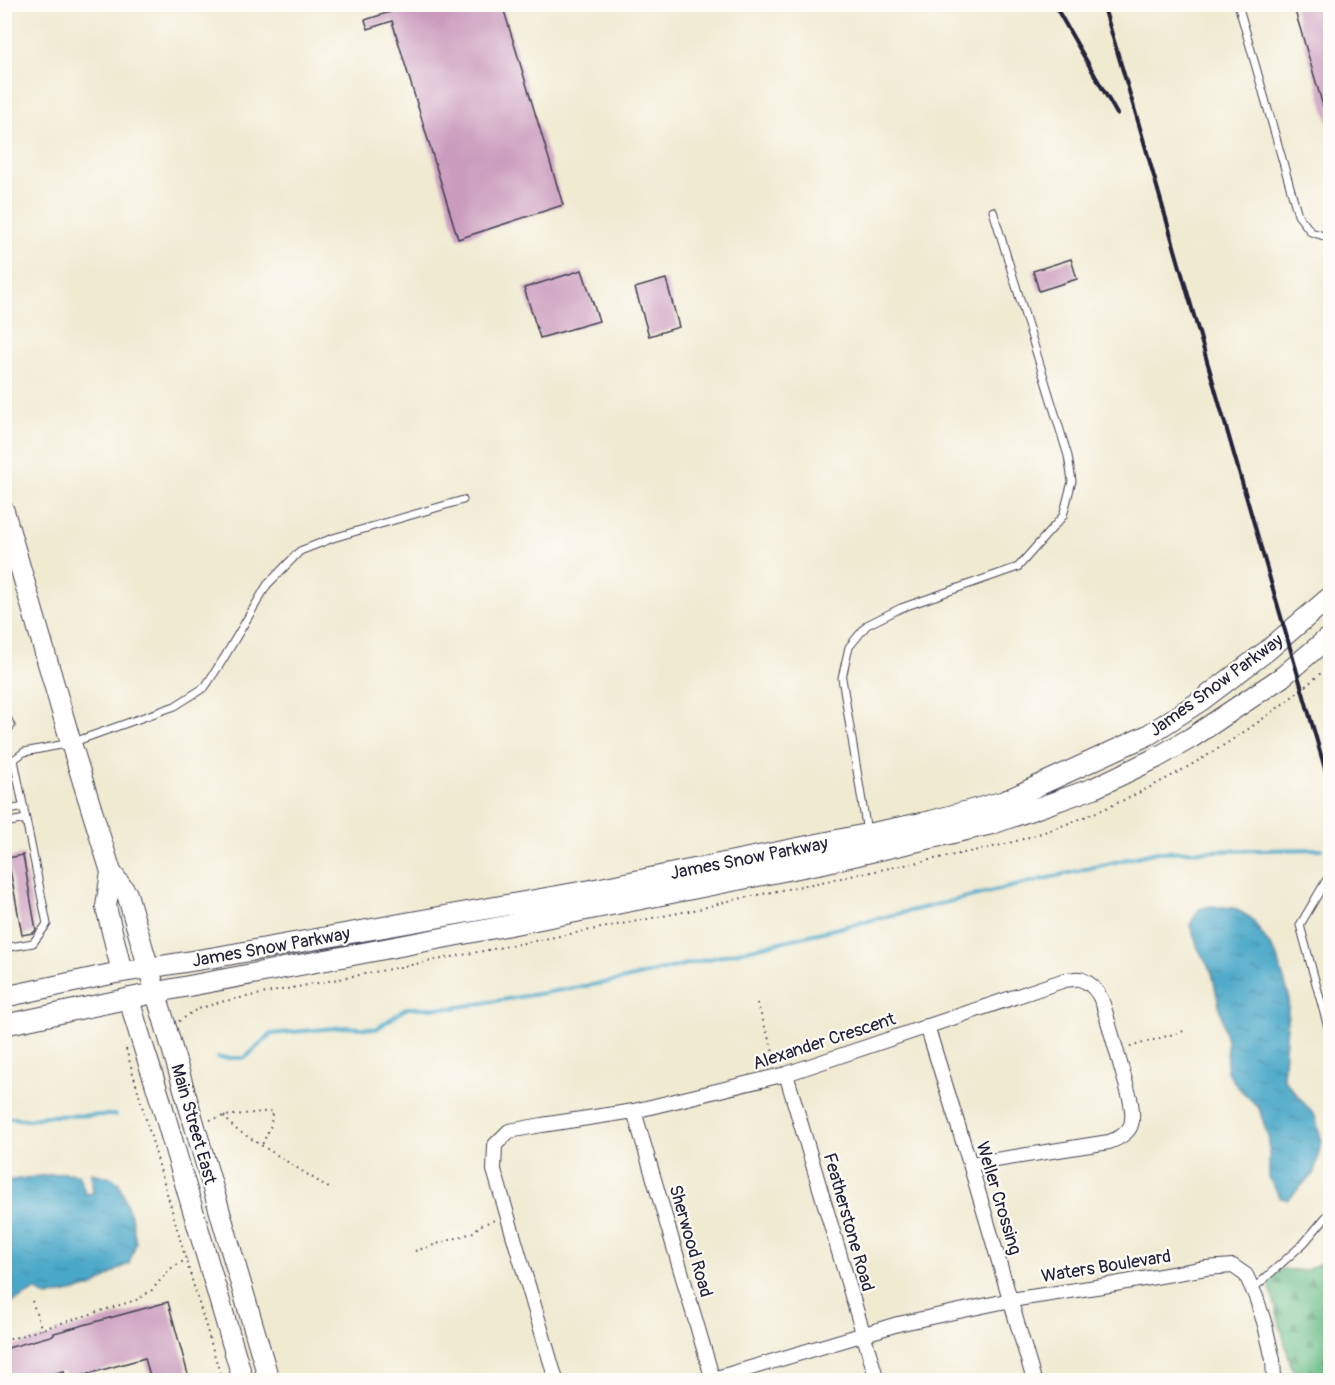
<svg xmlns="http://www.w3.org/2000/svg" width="1335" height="1385" viewBox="0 0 1335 1385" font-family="Pangolin,sans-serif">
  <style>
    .forest { fill: url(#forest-firs); stroke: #477062; stroke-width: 1.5 }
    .water { fill: url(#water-ripples); stroke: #366482; stroke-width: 1.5 }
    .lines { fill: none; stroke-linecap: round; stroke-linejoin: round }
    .stream { stroke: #49a7c8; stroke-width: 4 }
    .building { fill: #ca9bbd }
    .service-casing { stroke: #414052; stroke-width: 9 }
    .minor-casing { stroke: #414052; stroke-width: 16 }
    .secondary-casing { stroke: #414052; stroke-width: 22 }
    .path { stroke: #414052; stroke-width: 2; stroke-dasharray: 1.5 4.5; stroke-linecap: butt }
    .service { stroke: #fff; stroke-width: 7 }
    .minor { stroke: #fff; stroke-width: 14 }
    .secondary { stroke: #fff; stroke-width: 20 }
    .rail { stroke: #22223b; stroke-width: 4 }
    .labels { text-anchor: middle; stroke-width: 4.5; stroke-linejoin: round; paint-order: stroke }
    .street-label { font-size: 18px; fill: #22223b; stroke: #fdfcf7 }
  </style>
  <defs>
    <pattern id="forest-firs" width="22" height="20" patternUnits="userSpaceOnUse" patternTransform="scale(1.5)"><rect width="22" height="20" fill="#6cbe8a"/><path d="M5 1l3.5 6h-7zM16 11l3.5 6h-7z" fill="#589a72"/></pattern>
    <pattern id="water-ripples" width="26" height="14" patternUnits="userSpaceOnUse" patternTransform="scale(1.5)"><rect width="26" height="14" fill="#49a7c8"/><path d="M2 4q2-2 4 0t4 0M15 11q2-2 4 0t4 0" fill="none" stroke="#3c88a4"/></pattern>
  </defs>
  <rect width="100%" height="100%" fill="#fdfcf7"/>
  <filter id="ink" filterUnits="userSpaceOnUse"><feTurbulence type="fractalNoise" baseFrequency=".0167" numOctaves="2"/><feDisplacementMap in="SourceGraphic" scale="12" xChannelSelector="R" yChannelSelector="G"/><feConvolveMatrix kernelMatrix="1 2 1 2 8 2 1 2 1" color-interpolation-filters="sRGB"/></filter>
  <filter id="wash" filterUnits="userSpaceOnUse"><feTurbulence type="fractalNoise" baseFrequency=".008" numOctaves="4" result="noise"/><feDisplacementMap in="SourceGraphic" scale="24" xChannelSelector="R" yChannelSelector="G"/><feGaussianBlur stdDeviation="1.35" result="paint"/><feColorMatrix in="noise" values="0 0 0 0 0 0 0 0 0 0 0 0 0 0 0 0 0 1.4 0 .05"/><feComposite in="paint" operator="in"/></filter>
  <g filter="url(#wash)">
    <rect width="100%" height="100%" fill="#f0ead1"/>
    <path class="forest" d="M1330 1258V1380H1295L1268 1280 1282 1269 1305 1271Z"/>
    <path class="water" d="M1211 906 1234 908 1251 918 1276 954 1289 996 1283 1078 1315 1116 1322 1141 1314 1173 1288 1199 1280 1198 1269 1177V1140L1259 1108 1236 1085 1227 1071V1041L1212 973 1198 948 1190 925 1199 909Z
      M63 1173 78 1174 86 1194 93 1193 91 1173 110 1177 119 1183 132 1220 136 1243 129 1264C117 1268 106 1280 93 1286 79 1292 61 1293 47 1297L35 1290 5 1307V1181Z"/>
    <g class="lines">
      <path class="stream" d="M217 1058H245L271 1034 345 1027 376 1029 407 1008H453L621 980 1157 852 1321 849
        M4 1117 30 1120 45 1116 116 1115"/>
    </g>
    <g id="blocks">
      <path class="building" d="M415 4H502L563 205 458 239 392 21 368 29 365 20Z
        M1293 4H1330V123H1328Z
        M1071 259 1077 279 1039 291 1033 271Z
        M582 270 599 321 540 338 524 288Z
        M666 279 679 327 649 336 635 288Z
        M23 855 36 930 33 933 22 935 8 858Z
        M168 1302 189 1378 181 1380H151L145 1358 66 1380 64 1371 30 1380H4V1349L54 1335V1333Z"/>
    </g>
  </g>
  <g filter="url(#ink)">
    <use href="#blocks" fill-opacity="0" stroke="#414052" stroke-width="1.5"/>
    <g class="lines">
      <defs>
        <path id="service" d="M1238 4 1298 215 1311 232 1330 238
          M4 711 11 726 4 730
          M4 767 24 752 71 743 175 706 205 687 224 658 267 585 300 551 333 538 463 500
          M4 811 24 807
          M4 823 26 819
          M867 832 842 678 849 647 867 625 901 608 1018 567 1063 516 1072 481 1068 456 993 211
          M1327 879 1300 925 1330 1035
          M4 948 33 943 47 924 14 760
          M1253 1289 1304 1243 1330 1212"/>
        <path id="minor" d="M927 1026 970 1164 1034 1380
          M786 1074 877 1380
          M634 1111 713 1380
          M556 1380 494 1170 495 1145 509 1131 542 1125 634 1111 786 1074 1065 980C1069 980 1076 978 1080 979 1092 983 1099 993 1103 1004L1130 1098C1135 1122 1134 1133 1109 1142L970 1164
          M710 1380 898 1324 1011 1300 1109 1285 1206 1268 1233 1266 1246 1275 1256 1297 1265 1325 1273 1360 1274 1378 1272 1380"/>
        <path id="secondary" d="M4 511 71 743 111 872 127 894 269 1380
          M111 872 106 907 122 972
          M4 997 111 974 216 957 591 890 931 821 1005 801 1148 735 1202 700 1268 650 1330 597
          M129 998C139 1037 153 1074 164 1112 191 1202 217 1291 243 1380
          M4 1025 173 989 500 927 823 863 992 824 1094 788 1156 758 1191 738 1282 677 1330 636"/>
      </defs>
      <use href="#service" class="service-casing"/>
      <use href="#minor" class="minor-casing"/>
      <use href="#secondary" class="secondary-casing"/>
      <path class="path" d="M757 1003 773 1051 779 1061
        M179 1021C185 1018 190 1013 196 1010 203 1007 212 1005 220 1002L699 909 728 901 998 846C1116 815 1240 746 1330 665
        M1130 1047 1187 1030
        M126 1049 186 1260 222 1380
        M224 1116 234 1128 332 1190
        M210 1120 224 1116 272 1111 271 1125 262 1145
        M415 1251 472 1233 481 1225 495 1220
        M32 1301 42 1330
        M4 1341 136 1300 151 1291 170 1269 187 1259"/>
      <use href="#service" class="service"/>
      <use href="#minor" class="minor"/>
      <use href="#secondary" class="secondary"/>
      <path class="rail" d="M1054 4 1117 114
        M1103 4 1140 128 1222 413 1330 786"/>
    </g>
  </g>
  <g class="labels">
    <g class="street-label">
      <text transform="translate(1216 685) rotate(-36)" y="6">James Snow Parkway</text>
      <text transform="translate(749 858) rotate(-11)" y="6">James Snow Parkway</text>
      <text transform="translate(271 947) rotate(-10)" y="6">James Snow Parkway</text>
      <text transform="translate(824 1041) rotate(-18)" y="6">Alexander Crescent</text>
      <text transform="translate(194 1124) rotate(74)" y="6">Main Street East</text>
      <text transform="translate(999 1198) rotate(73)" y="6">Weller Crossing</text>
      <text transform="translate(849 1222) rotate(74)" y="6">Featherstone Road</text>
      <text transform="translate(691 1241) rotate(74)" y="6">Sherwood Road</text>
      <text transform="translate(1106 1266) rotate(-9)" y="6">Waters Boulevard</text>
    </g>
  </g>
  <rect width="1335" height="1385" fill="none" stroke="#fdfcf7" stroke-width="24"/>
</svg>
